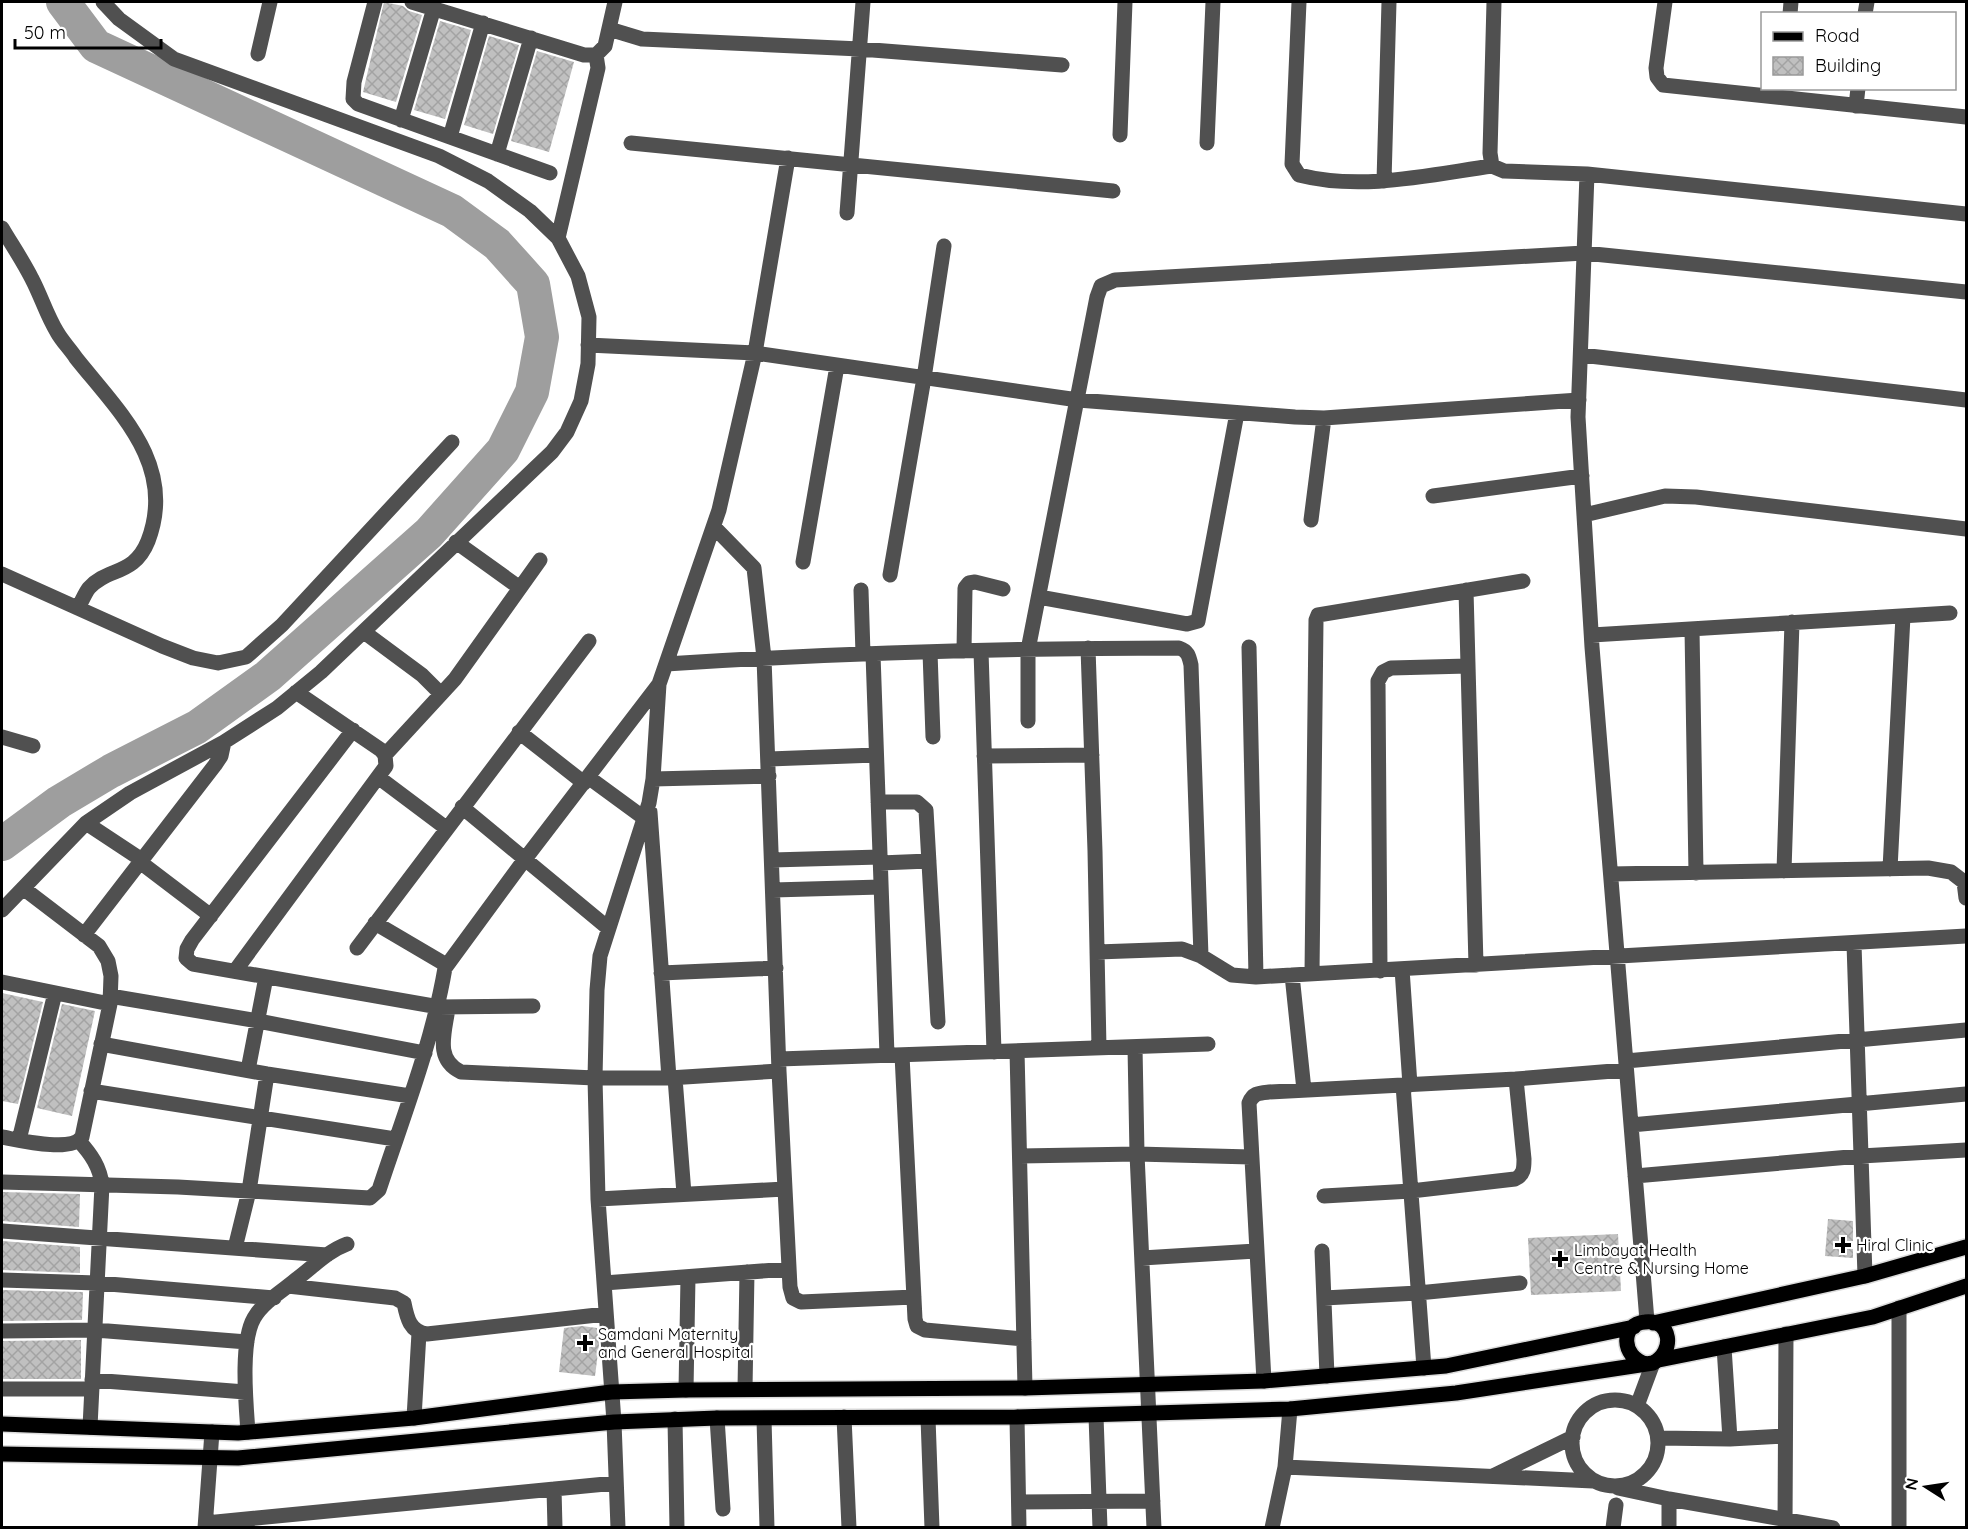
<svg xmlns="http://www.w3.org/2000/svg" width="1968" height="1529" viewBox="0 0 1968 1529" font-family="Quicksand,sans-serif">
  <style>
    .lines { fill: none; stroke-linecap: round; stroke-linejoin: round }
    .river { stroke: #9e9e9e; stroke-width: 34 }
    .building { fill: url(#building-cross-hatch) }
    .major-casing { stroke: #dbdbdb; stroke-width: 18 }
    .minor { stroke: #505050; stroke-width: 15 }
    .major { stroke: #000; stroke-width: 15 }
    .poi-dot { fill: #000; stroke: #fff; stroke-width: 2 }
    .labels { text-anchor: middle; stroke-width: 4.5; stroke-linejoin: round; paint-order: stroke }
    .poi-label { font-size: 16px; fill: #000; stroke: #fff; text-anchor: start }
  </style>
  <defs>
    <pattern id="building-cross-hatch" width="8" height="8" patternUnits="userSpaceOnUse" patternTransform="scale(1.5)"><rect width="8" height="8" fill="#c0c0c0"/><path d="M0 0l8 8M0 8l8-8" fill="none" stroke="#a3a3a3"/></pattern>
  </defs>
  <rect width="100%" height="100%" fill="#fff"/>
  <g class="lines">
    <path class="river" d="M2 844 59 802 111 771 197 727 268 676 429 533 503 450 532 392 542 337 533 284 497 244 452 211 96 46 63 2"/>
  </g>
  <path class="building" d="M384 2 403 6 409 11 422 15 396 102 363 92Z
    M440 21 471 30 445 119 414 110Z
    M489 36 519 45 493 134 464 125Z
    M537 51 574 62 549 152 511 141Z
    M2 993 43 1002 18 1104 2 1101Z
    M62 1004 95 1011 72 1116 37 1108Z
    M2 1192 80 1194 79 1227 2 1221Z
    M1828 1219 1853 1221V1258L1825 1256Z
    M1618 1234 1621 1291 1531 1295 1528 1238Z
    M2 1241 80 1247V1273L2 1270Z
    M2 1290 83 1292 82 1320 2 1321Z
    M582 1326 597 1328 599 1345 595 1376 559 1372 564 1328Z
    M81 1340V1379H2V1341Z"/>
  <g class="lines">
    <defs>
      <path id="major" d="M1653 1323 1865 1276 1966 1247
        M1659 1360 1873 1317 1966 1286
        M2 1424 238 1433 414 1418 611 1392 686 1390 1025 1388 1264 1381 1446 1366 1634 1327
        M2 1454 238 1458 614 1422 717 1418 1017 1417 1290 1409 1456 1393 1653 1363C1675 1352 1672 1319 1645 1322 1620 1324 1621 1357 1646 1364"/>
    </defs>
    <use href="#major" class="major-casing"/>
    <path class="minor" d="M375 2 354 82 353 99 358 104 550 173
      M412 2 584 55H596L605 46 615 2
      M1299 2 1292 164 1299 175C1361 191 1429 175 1492 166L1504 171 1587 174 1966 214
      M1665 2 1656 68 1657 77 1663 85 1966 117
      M1790 14 1791 2
      M1865 14 1867 2
      M609 29 642 39 860 49 1062 65
      M258 54 270 2
      M1856 106 1858 88
      M401 120 434 8
      M1120 135 1125 2
      M450 137 483 23
      M631 143 1113 191
      M1207 143 1213 2
      M497 154 531 38
      M1492 166 1490 153 1494 2
      M1587 174 1578 417 1592 647 1647 1321
      M1384 181 1389 2
      M847 213 863 2
      M2 228C12 245 23 261 32 279 41 296 47 316 57 332 62 341 70 349 76 358 119 412 177 465 148 541 134 576 108 567 89 588 85 593 82 601 78 608
      M558 238 598 68 596 55
      M588 345 755 353 1078 400 1295 417 1324 418 1579 400
      M1581 355 1966 400
      M1433 496 1582 476
      M1584 515 1665 496 1696 497 1966 529
      M1311 520 1324 418
      M714 527 754 568 764 658 779 1071 790 1287 793 1298 801 1302 914 1297
      M456 542 520 588
      M803 562 837 366
      M2 574 162 646 193 658 218 663 246 657 282 625 452 442
      M890 575 924 378 944 246
      M861 590 863 654
      M1466 590 1476 965
      M1039 597 1187 624 1198 621 1237 413
      M1692 629 1696 873
      M364 632 422 675 441 694
      M1592 635 1950 613
      M1249 647 1256 977
      M1088 648 1095 851 1099 1048
      M964 651 965 588 969 583 975 582 1003 589
      M981 651 994 1052
      M930 652 933 737
      M873 654 887 1055
      M666 664C837 653 1008 648 1179 648 1188 651 1189 656 1191 665L1201 956
      M1028 721V650L1097 297 1101 286 1115 280 1584 253 1966 292
      M353 730 192 940 187 949 186 958 193 964 439 1007 533 1006
      M519 732 584 783
      M2 737 33 746
      M385 755 455 679 540 560
      M984 756 1092 755
      M769 759 876 755
      M378 777 446 828
      M588 777 644 818
      M653 779 769 776
      M878 802H917L926 810 938 1022
      M462 807 608 928
      M650 812 669 1078
      M86 823 142 860
      M772 860 880 857
      M140 862 211 916
      M880 863 929 861
      M1890 869 1903 616
      M1784 871 1792 622
      M1611 874 1928 868 1951 872 1964 882 1966 898
      M773 890 881 887
      M2 910 86 823 130 793 224 742 277 708 321 672 552 452 567 432 581 401 588 364 589 317 578 276 558 238 530 211 488 181 439 156 174 59 119 19 103 2
      M84 935 215 765 221 756 224 742
      M1854 944 1865 1276
      M357 948 589 641
      M1097 952 1182 949 1201 956 1232 975 1256 977 1966 936
      M445 968 525 859 659 684
      M1402 969 1410 1085
      M235 971 386 766 385 755 381 750 296 692
      M1380 971 1378 681 1383 672 1391 668 1468 666
      M661 973 776 968
      M1312 974 1316 620 1318 615 1523 581
      M1292 975 1304 1090
      M2 982 110 1004
      M110 996 258 1021 425 1053
      M448 1008C445 1032 434 1059 461 1072L595 1078H669L779 1071
      M101 1044 267 1074 410 1096
      M1135 1047 1137 1154 1154 1528
      M1017 1051 1025 1388
      M902 1055 915 1319 917 1326 925 1330 1024 1339
      M779 1059 1208 1044
      M1626 1061 1966 1030
      M248 1070 266 977
      M675 1078 684 1194
      M1403 1085 1424 1368
      M91 1091 395 1139
      M1631 1125 1966 1094
      M2 1137C19 1140 71 1153 82 1137L110 1004 111 976 108 961 99 946 23 888
      M19 1140 55 993
      M79 1141C91 1154 100 1167 102 1185L90 1427
      M1020 1156 1137 1154 1251 1157
      M1635 1176 1861 1156 1966 1150
      M2 1182 178 1187 370 1198 379 1190C403 1117 432 1044 445 968L443 963 375 923
      M1324 1196 1411 1191 1515 1179C1524 1175 1524 1168 1524 1159L1516 1079
      M598 1199 785 1189
      M2 1231 327 1255
      M235 1248 249 1191 267 1074
      M1322 1251 1327 1376
      M1142 1258 1256 1251
      M2 1280 97 1283 274 1298
      M604 1283 789 1269
      M288 1286 395 1298 404 1303C407 1318 410 1332 427 1334L606 1314
      M1324 1298 1418 1293 1520 1283
      M2 1331 95 1330 247 1342
      M1724 1347 1730 1439
      M92 1380 245 1392
      M1264 1381 1249 1103C1253 1093 1259 1093 1269 1092L1516 1079 1626 1070
      M2 1389H92
      M745 1389 747 1272
      M686 1390 688 1277
      M1572 1443a43 43 0 1 1 86 0a43 43 0 1 1-86 0Z
      M1637 1406 1653 1363
      M1096 1416 1100 1528
      M844 1417 849 1528
      M1017 1417 1019 1528
      M414 1418 419 1333
      M717 1418 723 1509
      M928 1418 932 1528
      M675 1419 677 1528
      M764 1419 767 1528
      M248 1432C246 1404 240 1342 254 1318 263 1302 284 1290 298 1278 314 1266 328 1251 347 1244
      M1658 1438 1730 1439 1785 1436
      M1285 1467 1593 1481
      M1493 1476 1573 1437
      M1618 1488 1669 1499 1833 1528
      M554 1489 555 1528
      M1669 1499V1528
      M1019 1502 1153 1501
      M206 1523 616 1483
      M1785 1526 1786 1334
      M205 1528 212 1432
      M618 1528 614 1422 598 1199 595 1078 597 990 600 956 649 803 653 779 659 684 719 510 755 353 788 158
      M1272 1528 1285 1467 1290 1409
      M1613 1528 1616 1505
      M1899 1528V1308"/>
    <use href="#major" class="major"/>
  </g>
  <g class="poi-dot">
    <path d="M1840 1236h6v6h6v6h-6v6h-6v-6h-6v-6h6z"/>
    <path d="M1557 1250h6v6h6v6h-6v6h-6v-6h-6v-6h6z"/>
    <path d="M582 1334h6v6h6v6h-6v6h-6v-6h-6v-6h6z"/>
  </g>
  <g class="labels">
    <g class="poi-label">
      <text x="1856" y="1251">Hiral Clinic</text>
      <text x="1574" y="1256">Limbayat Health<tspan x="1574" dy="18">Centre &amp; Nursing Home</tspan></text>
      <text x="598" y="1340">Samdani Maternity<tspan x="598" dy="18">and General Hospital</tspan></text>
    </g>
  </g>
  <rect width="1968" height="1529" fill="none" stroke="#000000" stroke-width="6"/>
  <rect x="1761" y="12" width="195" height="78" fill="#ffffff" stroke="#999999" stroke-width="1.5"/>
  <rect x="1773" y="32" width="30" height="9" fill="#000000" stroke="#999999" stroke-width="1.5"/>
  <text x="1815" y="42" font-size="18" fill="#000000">Road</text>
  <rect x="1773" y="57" width="30" height="18" fill="url(#building-cross-hatch)" stroke="#999999" stroke-width="1.5"/>
  <text x="1815" y="72" font-size="18" fill="#000000">Building</text>
  <g transform="translate(1926 1487) rotate(282)" stroke="#ffffff" stroke-width="4.5" paint-order="stroke">
  <path d="M0-4.5L10 22L0 15L-10 22Z" fill="#000000"/>
  <text y="-9" font-size="16" font-weight="bold" text-anchor="middle" fill="#000000">N</text>
  </g>
  <path d="M15 39v9h146v-9" fill="none" stroke="#000000" stroke-width="3"/>
  <text x="24" y="39" font-size="18" fill="#000000" stroke="#ffffff" stroke-width="4.5" paint-order="stroke">50 m</text>
</svg>
